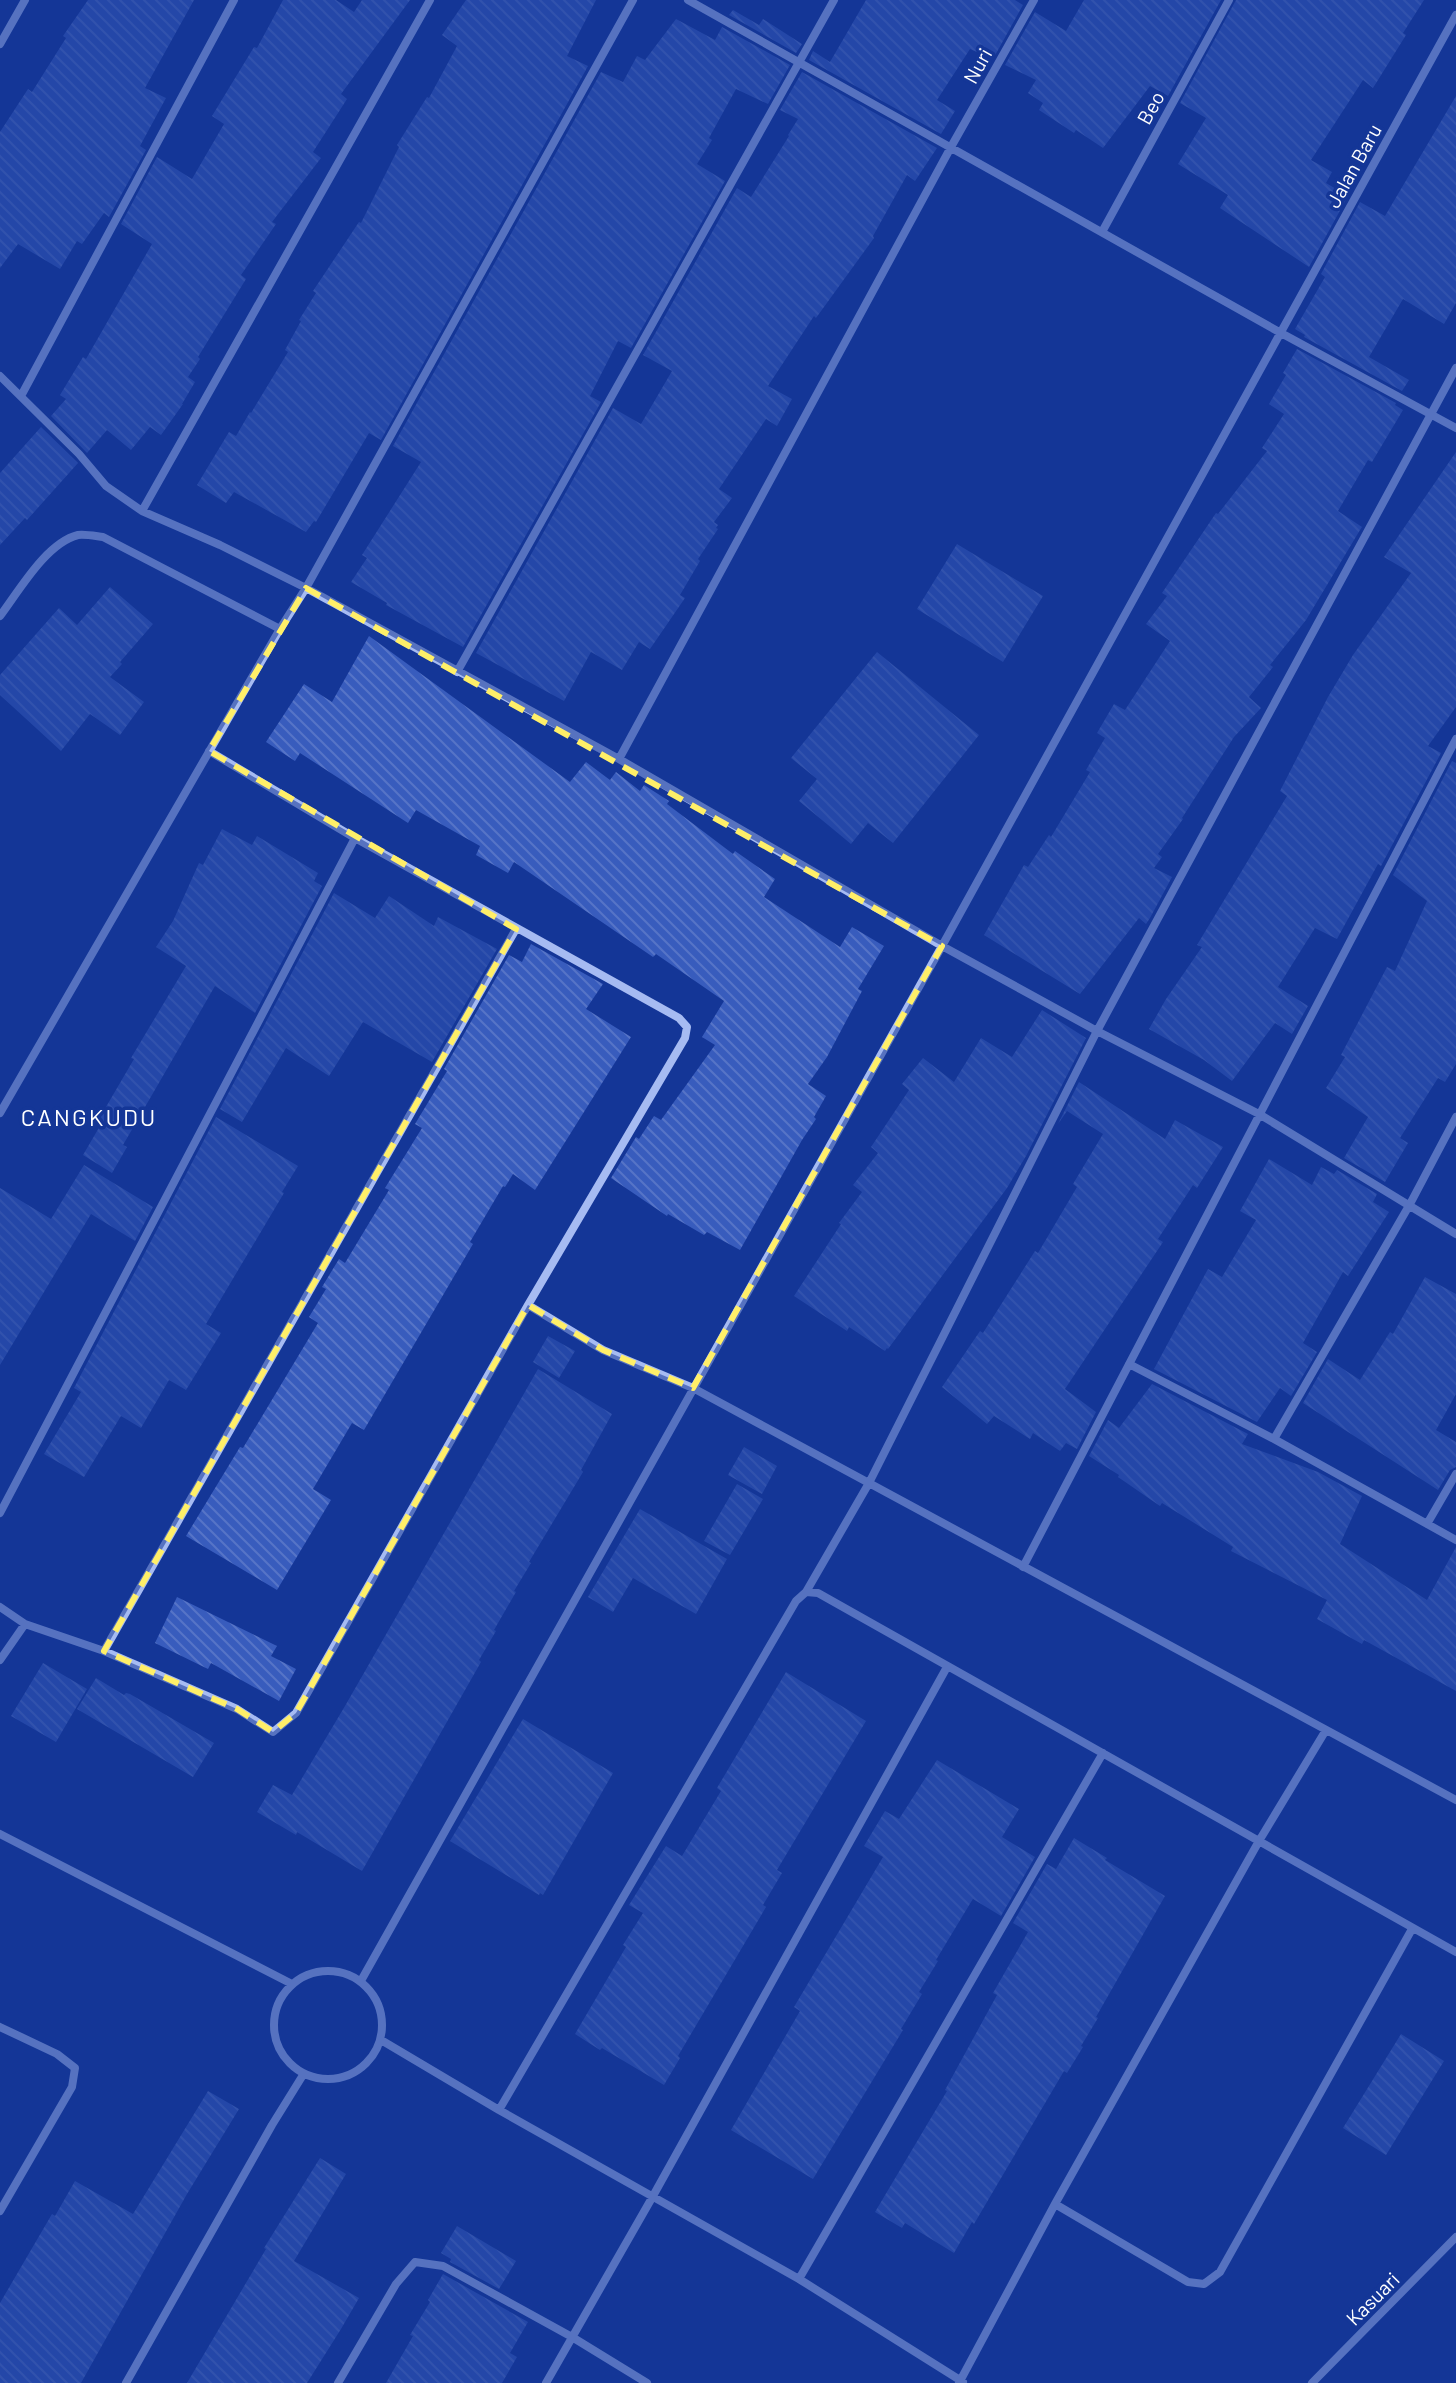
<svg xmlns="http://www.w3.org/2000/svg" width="1456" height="2383" viewBox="0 0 1456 2383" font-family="Barlow,sans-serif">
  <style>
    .building { fill: url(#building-back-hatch) }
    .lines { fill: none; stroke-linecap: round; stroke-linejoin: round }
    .minor { stroke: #a6bbf2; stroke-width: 8 }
    .marked { fill: none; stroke: #ffef68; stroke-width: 6; stroke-dasharray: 16 10; stroke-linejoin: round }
    .labels { text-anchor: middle; stroke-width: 7; stroke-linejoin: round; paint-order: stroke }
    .street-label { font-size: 20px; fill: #fff; stroke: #143697 }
    .quarter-label { font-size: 24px; letter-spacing: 2px; fill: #fff; stroke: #143697 }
  </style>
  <defs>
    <pattern id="building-back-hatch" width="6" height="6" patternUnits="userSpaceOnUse" patternTransform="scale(2)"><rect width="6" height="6" fill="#385cbd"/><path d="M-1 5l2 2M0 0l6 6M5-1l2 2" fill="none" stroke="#5674c7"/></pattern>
  </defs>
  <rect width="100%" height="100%" fill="#143697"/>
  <path class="building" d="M88 0H194L145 88 166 98 140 146 146 150 109 217 104 213 82 244 77 241 60 269 18 244 0 268V132L28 89 32 92 66 38 63 36Z
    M283 0H336L354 12 362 0H410L341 94 347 99 313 152 321 158 272 222 276 224 241 275 246 279 198 357 200 359 188 377 195 382 182 404H183L161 435 150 427 131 450 107 430 87 453 51 416 66 399 60 395 83 357 86 359 152 244 121 224 157 157 192 179 224 124 212 116 254 47 257 48Z
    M466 0H596L567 56 588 66 381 440 369 433 316 522 314 521 306 532 234 492 226 503 197 485 229 432 236 436 250 412 251 413 288 352 285 350 301 321 299 320 316 293 313 291 359 222 361 223 399 147 397 145 427 97 429 98 457 46 442 35Z
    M866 0H1015L1023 5 993 59 970 49 937 100 955 111 941 134 809 60 813 51 830 62Z
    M1084 0H1221L1168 96 1150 86 1103 148 1076 130 1074 133 1039 110 1043 103 1028 93 1036 80 1005 65 1035 12 1066 31Z
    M1236 0H1424L1403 33 1406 35 1373 88 1363 80 1311 160 1332 172 1326 183 1348 196 1309 267 1220 208 1228 195 1178 164 1206 118 1180 103Z
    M733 10 759 25 763 19 802 44 796 53 729 15Z
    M676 19 715 40 722 27 790 65 768 104 736 89 709 138 712 140 697 164 725 181 631 348 618 341 590 396 601 402 463 647 386 605 387 603 351 582 367 558 362 555 421 462 393 446 601 72 623 82 637 56 645 60Z
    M802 72 937 148 915 181 907 175 873 236 874 238 816 318 814 316 768 386 792 399 777 426 766 419 719 489 732 498 714 522 718 525 716 528 718 529 698 559 700 561 680 595 685 598 650 649 639 642 622 670 591 652 564 701 476 653 613 408 641 424 672 371 643 355 737 188 751 197 789 136 788 135 798 119 780 110Z
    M1456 96V303L1444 324 1403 299 1369 357 1409 380 1402 391 1304 337 1305 335 1295 329 1325 277 1321 274 1360 202 1385 216Z
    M1297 349 1396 403 1395 405 1403 410 1372 462 1368 460 1338 511 1362 527 1360 530 1306 620 1270 665 1273 667 1249 697 1261 708 1234 737 1182 818 1183 819 1158 854 1162 857 1154 868 1172 877 1150 918 1146 924 1139 918 1080 994 984 935 1024 865 1028 867 1049 835 1051 837 1090 772 1086 770 1105 738 1097 733 1114 704 1125 710 1170 641 1146 624 1167 596 1162 593 1216 513 1218 514 1267 451 1262 448 1284 414 1269 404 1286 375 1283 373Z
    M41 427 78 463 27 520 25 518 0 545V473Z
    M1456 452V707L1428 746 1441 753 1381 866 1378 864 1337 939 1315 928 1278 987 1308 1006 1292 1034 1275 1023 1232 1081 1204 1060 1149 1029 1166 999 1202 947 1197 945 1287 796 1280 791 1328 697 1353 655 1411 573 1384 557Z
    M957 544 1043 596 1003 662 917 609Z
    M110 587 153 624 120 662 122 664 110 677 144 702 120 735 90 714 61 751 0 695V675L59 608 77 625Z
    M369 636 570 782 586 762 610 780 616 772 640 791 644 785 669 801 667 804 733 854 735 851 775 879 764 897 840 947 852 927 884 946 858 989 862 991 827 1057 808 1084 826 1096 814 1117 816 1119 802 1140 740 1250 707 1232 704 1235 668 1214 667 1216 611 1178 636 1137 639 1139 654 1116 661 1120 715 1045 702 1037 724 1001 656 954 653 957 514 862 508 873 476 855 480 846 416 810 408 823 300 753 295 761 266 742 304 684 332 702Z
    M877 652 979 735 893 843 868 823 851 844 799 801 817 779 791 758Z
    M1452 761 1456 763V1064L1445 1082 1438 1078 1400 1138 1408 1143 1385 1182 1344 1158 1368 1117 1326 1088 1345 1057 1341 1055 1387 967 1395 971 1427 901 1393 875Z
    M222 829 252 845 257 836 318 873 314 881 322 886 255 1013 215 986 123 1145 127 1147 112 1173 83 1155 100 1126 96 1124 134 1059 131 1058 186 966 156 947 173 921 199 863 203 865Z
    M334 893 375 918 389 896 434 926 438 917 497 949 432 1062 363 1022 329 1076 286 1048 242 1122 220 1109Z
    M531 944 603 984 586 1009 631 1037 535 1190 513 1174 505 1187 503 1186 470 1242 473 1244 364 1430 352 1423 313 1489 331 1500 277 1590 186 1536 240 1447 243 1448 318 1323 309 1317 326 1289 322 1287 339 1259 345 1263 389 1190 385 1188 422 1128 415 1124 447 1071 444 1069 509 955 522 962Z
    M1042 1010 1086 1038 1026 1156 1007 1188 888 1349 887 1348 885 1351 849 1327 847 1331 794 1296 841 1224 839 1223 862 1192 853 1185 878 1153 871 1147 909 1090 902 1084 923 1058 954 1082 981 1038 1012 1057Z
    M1079 1082 1165 1139 1175 1120 1223 1147 1197 1188 1193 1185 1158 1239 1163 1242 1065 1389 1096 1412 1077 1449 1066 1443 1060 1451 1033 1433 1030 1439 994 1416 987 1424 942 1387 980 1331 983 1333 1035 1251 1038 1253 1077 1187 1073 1184 1103 1134 1067 1111 1058 1124Z
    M216 1117 298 1166 282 1192 284 1193 206 1324 221 1333 186 1390 169 1380 141 1428 121 1416 84 1477 44 1454 81 1392 74 1388Z
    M1269 1159 1312 1185 1321 1167 1334 1174 1337 1170 1377 1194 1373 1202 1389 1212 1348 1276 1343 1272 1303 1343 1317 1352 1291 1396 1280 1388 1257 1422 1154 1369 1208 1269 1222 1277 1256 1220 1240 1211Z
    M84 1165 153 1207 135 1241 91 1214 0 1365V1188L51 1219Z
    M1425 1277 1456 1294V1394L1436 1430 1456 1442V1467L1450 1470 1438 1490 1303 1403 1328 1359 1360 1380 1390 1332 1393 1334Z
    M548 1336 575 1351 559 1378 533 1362Z
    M538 1369 612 1414 581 1470 583 1472 529 1562 531 1563 514 1591 516 1592 494 1630 496 1631 479 1660 481 1662 362 1871 297 1832 296 1835 257 1812 273 1785 292 1795 345 1706Z
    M1152 1384 1248 1434 1242 1444 1318 1472 1362 1496 1340 1544 1427 1600 1456 1547V1691L1364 1640 1362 1644 1317 1619 1327 1600 1231 1551 1233 1547 1162 1503 1160 1506 1118 1477 1119 1475 1089 1456 1108 1420 1119 1428Z
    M744 1447 777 1466 762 1494 728 1475Z
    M737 1484 763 1499 730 1555 704 1541Z
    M640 1509 727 1559 696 1614 633 1578 613 1612 588 1597Z
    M177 1597 277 1646 271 1656 296 1669 279 1701 211 1663 208 1669 155 1643Z
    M43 1663 87 1689 56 1742 11 1716Z
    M786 1672 866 1721 777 1870 782 1873 763 1905 766 1907 678 2056 680 2058 664 2085 602 2048 600 2050 575 2034 626 1947 623 1945 643 1913 629 1905 666 1846 682 1856 721 1791 717 1788Z
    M96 1678 124 1695 126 1693 130 1694 214 1743 193 1777 77 1709Z
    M523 1719 613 1773 543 1895 540 1893 539 1895 450 1841Z
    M937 1760 1019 1809 1002 1837 1035 1857 1001 1916 973 1899 971 1902 936 1960 938 1961 919 1992 922 1994 901 2029 903 2030 813 2179 731 2130 800 2011 794 2007 883 1857 864 1846 885 1811 899 1819Z
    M1074 1838 1107 1858 1105 1860 1165 1896 1096 2017 1098 2018 1081 2046 1083 2047 1067 2073 1064 2071 974 2224 972 2222 954 2253 905 2223 902 2228 875 2212 947 2091 945 2090 997 1995 993 1993 1028 1932 1013 1923 1047 1864 1056 1869Z
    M1401 2034 1444 2061 1386 2155 1343 2128Z
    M208 2091 239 2109 187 2194 81 2383H0V2303L52 2214 55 2216 75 2181 133 2214Z
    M320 2158 346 2174 294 2261 359 2298 341 2329 307 2383H187L266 2249 264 2248Z
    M457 2226 516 2261 499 2289 450 2262 451 2259 441 2253Z
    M443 2274 528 2322 510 2353 517 2357 502 2383H386L413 2336 410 2335 430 2302 428 2300Z"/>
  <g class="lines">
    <path class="minor" d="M688 0 1281 333 1456 428
      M0 44 25 0
      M1102 232 1229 0
      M0 376 79 454 106 486 142 511 220 545 306 588 619 759 942 946 1097 1031 1259 1114 1456 1234
      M21 396 234 0
      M142 511 430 0
      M0 616C19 591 46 543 78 535 85 534 95 536 103 537L280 629
      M457 672 834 0
      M619 759 951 147 1034 0
      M0 1113 280 629 306 588 633 0
      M528 1305 603 1350 693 1388 1456 1800
      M1129 1364 1274 1439 1456 1540
      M1274 1439 1410 1204 1456 1117
      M0 1513 355 838
      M1427 1524 1456 1474
      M1023 1567 1456 739
      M806 1592 818 1593 1456 1952
      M0 1607 25 1624 104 1651 237 1709 273 1732 296 1713 528 1305 685 1038 687 1027 679 1018 355 838 209 751
      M104 1651 516 929
      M0 1660 25 1624
      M0 1834 290 1983
      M274 2025a54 54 0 1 1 108 0a54 54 0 1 1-108 0Z
      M362 1979 942 946 1456 15
      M0 2027 57 2054 75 2068 72 2087 0 2211
      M381 2040 499 2110 799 2279 963 2382
      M499 2110 796 1601 806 1592 869 1483 1097 1031 1456 368
      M1055 2204 1188 2282 1204 2284 1220 2272 1412 1929
      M799 2279 1103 1753
      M126 2383 272 2125 303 2075
      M338 2383 396 2284 415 2262 443 2266 572 2337 647 2383
      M546 2383 653 2196 947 1667
      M959 2383 1055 2204 1259 1841 1326 1730
      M1312 2383 1456 2237"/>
  </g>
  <path d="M0 0H1456V2383H0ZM306 588 942 946 693 1388 603 1350 528 1305 296 1713 273 1732 237 1709 104 1651 516 929 209 751Z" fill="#143697" fill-opacity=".55" fill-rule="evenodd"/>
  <path class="marked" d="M306 588 942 946 693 1388 603 1350 528 1305 296 1713 273 1732 237 1709 104 1651 516 929 209 751Z"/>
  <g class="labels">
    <g class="street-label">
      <text transform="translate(978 66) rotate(-61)" y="7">Nuri</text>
      <text transform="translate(1151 108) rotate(-61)" y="7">Beo</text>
      <text transform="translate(1354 166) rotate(-61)" y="7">Jalan Baru</text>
      <text transform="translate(1373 2299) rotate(-45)" y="7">Kasuari</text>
    </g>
    <g class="quarter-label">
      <text x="89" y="1126">CANGKUDU</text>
    </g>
  </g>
</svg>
